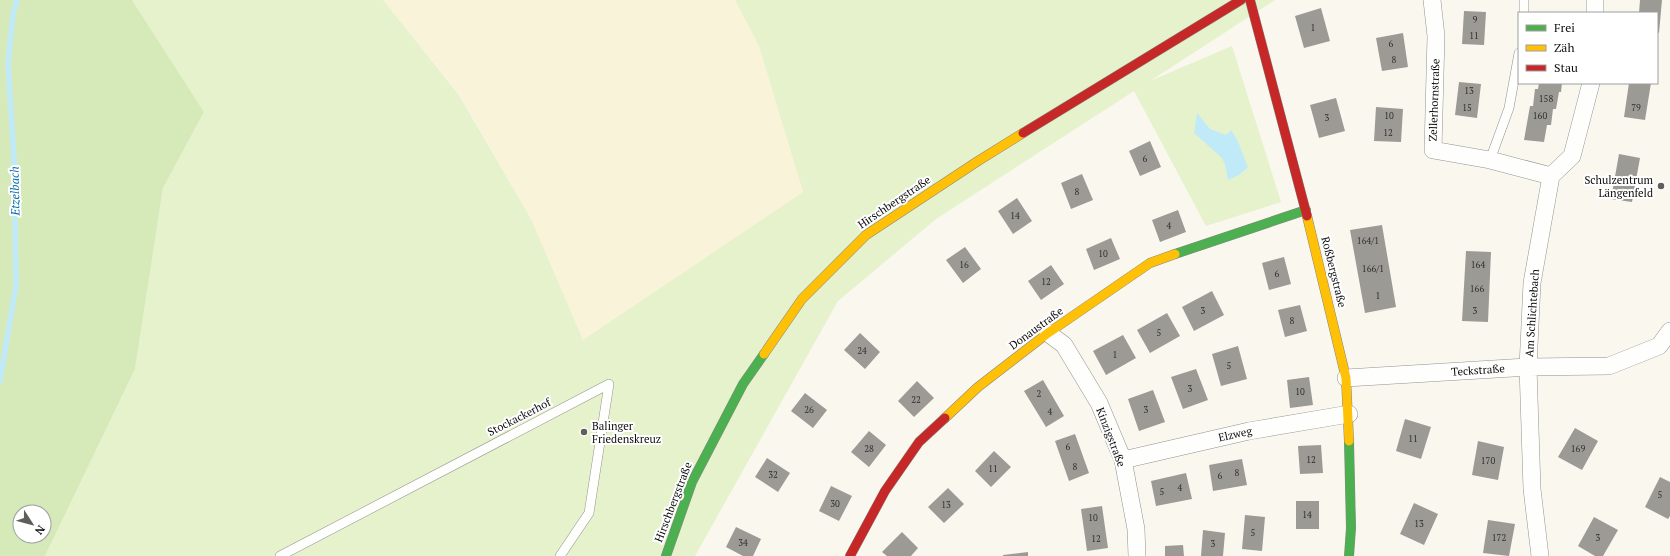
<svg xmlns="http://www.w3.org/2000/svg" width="1670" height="556" viewBox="0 0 1670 556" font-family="'PT Serif',serif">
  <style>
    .farmland { fill: #f9f3d9 }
    .green { fill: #e5f2cc }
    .forest { fill: #d6eab9; fill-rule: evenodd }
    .water { fill: #c1eaf9 }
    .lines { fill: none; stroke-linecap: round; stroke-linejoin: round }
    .stream { stroke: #c1eaf9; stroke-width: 5.5 }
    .building { fill: #9c9a95 }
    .lane-casing { stroke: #93928e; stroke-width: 10 }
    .street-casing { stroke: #93928e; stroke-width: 18 }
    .fast-casing { stroke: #8a8885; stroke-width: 10 }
    .slow-casing { stroke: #8a8885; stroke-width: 10 }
    .jam-casing { stroke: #8a8885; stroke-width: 10 }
    .lane { stroke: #fefefd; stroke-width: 9 }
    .street { stroke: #fefefd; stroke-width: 17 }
    .fast { stroke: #4caf50; stroke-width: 9 }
    .slow { stroke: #ffc107; stroke-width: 9 }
    .jam { stroke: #c62828; stroke-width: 9 }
    .poi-dot { fill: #5f5e5b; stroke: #fff; stroke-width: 1.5 }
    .labels { text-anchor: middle; stroke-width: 4; stroke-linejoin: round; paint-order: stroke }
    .number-label { font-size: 9px; fill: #30302e }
    .street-label { font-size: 11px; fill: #0c0c0c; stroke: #fff }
    .poi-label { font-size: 11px; fill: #0c0c0c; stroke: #fff; text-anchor: end }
    .water-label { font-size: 12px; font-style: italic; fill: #0970aa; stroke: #fff }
  </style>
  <rect width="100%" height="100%" fill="#faf7ef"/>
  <path class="farmland" d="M383 0H735L759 46 803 192 583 340 531 219 460 95Z"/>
  <path class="green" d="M132 0H383L459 95 531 219 583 340 803 192 759 46 735 0H1275L1150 81 1232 46 1281 202 1206 226 1134 91 936 219 838 301 695 556H45L135 369 163 188 204 112Z"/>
  <path class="forest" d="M0 0H132L204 112 163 188 135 369 45 556H0ZM20 512H44V536H20Z"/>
  <path class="water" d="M1197 113 1210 129 1226 135 1231 130C1240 142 1242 154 1248 167L1239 175 1228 180 1225 164 1221 157 1194 133Z"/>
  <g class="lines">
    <path class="stream" d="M0 381 16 285 14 160 8 63 13 14 17 0"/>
  </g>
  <path class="building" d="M1640 0H1662L1659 33 1657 32V13H1639Z
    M1321 8 1330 41 1304 48 1295 16Z
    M1464 11 1486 12 1484 45 1462 44Z
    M1403 33 1408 67 1382 71 1376 38Z
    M1459 82 1481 84 1477 118 1455 115Z
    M1539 83H1562L1561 92H1559L1556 109H1553L1551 125H1547L1544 142 1524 140 1530 106H1533L1535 89H1538Z
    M1629 83H1651L1645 120 1624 117Z
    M1336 98 1345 131 1319 138 1310 105Z
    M1376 107 1403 109 1401 142 1374 141Z
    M1150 141 1161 167 1140 176 1129 151Z
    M1619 154 1640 158 1632 202 1611 199Z
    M1082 174 1093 200 1071 209 1061 183Z
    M1017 198 1032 221 1013 234 998 211Z
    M1178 210 1186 232 1160 242 1152 220Z
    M1382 225 1396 307 1365 313 1350 230Z
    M1111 238 1120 259 1094 270 1086 249Z
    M965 247 981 269 963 283 946 260Z
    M1466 251 1491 252 1488 322 1462 321Z
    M1284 257 1291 284 1269 290 1262 263Z
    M1051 265 1064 284 1041 300 1028 281Z
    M1212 291 1224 315 1194 331 1182 307Z
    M1300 305 1307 331 1285 337 1278 310Z
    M1167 313 1180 336 1150 353 1137 330Z
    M860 333 880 352 865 369 844 350Z
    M1123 335 1136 358 1106 375 1093 351Z
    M1238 346 1247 379 1221 386 1212 354Z
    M1196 369 1208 400 1183 409 1171 377Z
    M1309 377 1313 405 1290 408 1287 380Z
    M1043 380 1064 416 1046 427 1024 391Z
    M917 381 934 398 914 417 898 401Z
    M1153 390 1165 422 1139 431 1128 399Z
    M805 393 827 410 813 428 791 411Z
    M1405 419 1431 427 1421 459 1396 451Z
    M1575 428 1598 441 1582 470 1558 457Z
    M869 431 886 445 869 467 851 452Z
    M1075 434 1089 473 1069 481 1055 441Z
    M1478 441 1504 447 1498 480 1472 475Z
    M1321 445 1323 473 1300 474 1298 446Z
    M994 451 1011 467 991 487 975 471Z
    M767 458 790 473 778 492 755 477Z
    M1242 459 1247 485 1213 491 1209 465Z
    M1186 473 1192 499 1156 506 1151 481Z
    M1660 477 1670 482V516L1668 519 1645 507Z
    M831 486 852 496 839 521 819 511Z
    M948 488 964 504 944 523 928 507Z
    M1296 501H1319V529H1296Z
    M1414 503 1438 514 1424 545 1400 534Z
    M1102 506 1108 548 1087 551 1081 509Z
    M1245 515 1265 517 1262 551 1242 549Z
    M1594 517 1618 530 1603 556H1595L1578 546Z
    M1488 520 1515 524 1509 556 1483 553Z
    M736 527 761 539 753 556H743L726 547Z
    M1203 530 1225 533 1223 556H1201Z
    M902 532 918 548 911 556H887L882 552Z
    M1183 545 1184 556H1165V546Z
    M1028 552V556H1003V555Z"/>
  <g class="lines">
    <defs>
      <path id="lane" d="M1524 0V13
        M1490 160 1509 108 1519 53
        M280 556 609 384 589 513 560 556"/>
      <path id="street" d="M1432 0 1436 36 1433 150 1490 160 1551 176
        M1595 13V0
        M1048 333 1064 345 1099 403 1123 460 1136 529 1137 556
        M1346 378 1528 367 1609 366 1659 346 1670 331
        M1123 460 1249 431 1349 414
        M1540 556 1532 489 1528 367 1532 283 1551 176 1572 156 1591 83"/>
      <path id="fast" d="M1175 254 1306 210
        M666 556 692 482 743 384 764 354
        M1349 556 1351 528 1349 441"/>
      <path id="slow" d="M1307 216 1346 378 1349 441
        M764 354 802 299 866 235 978 161 1023 133
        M945 418 978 387 1048 333 1150 263 1175 254"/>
      <path id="jam" d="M1250 0 1307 216
        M1023 133 1241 0
        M850 556 885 491 919 442 945 418"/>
    </defs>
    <use href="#lane" class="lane-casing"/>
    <use href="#street" class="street-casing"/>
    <use href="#fast" class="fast-casing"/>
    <use href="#slow" class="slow-casing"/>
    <use href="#jam" class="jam-casing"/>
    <use href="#lane" class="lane"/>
    <use href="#street" class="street"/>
    <use href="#fast" class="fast"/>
    <use href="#slow" class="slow"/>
    <use href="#jam" class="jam"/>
  </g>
  <g class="poi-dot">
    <circle cx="1661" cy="186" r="4"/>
    <circle cx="584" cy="432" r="4"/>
  </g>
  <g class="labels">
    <g class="number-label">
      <text x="1475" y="23">9</text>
      <text x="1313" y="31">1</text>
      <text x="1474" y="39">11</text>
      <text x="1391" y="47">6</text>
      <text x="1394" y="63">8</text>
      <text x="1469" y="94">13</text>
      <text x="1546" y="102">158</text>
      <text x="1467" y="111">15</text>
      <text x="1636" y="111">79</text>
      <text x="1389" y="119">10</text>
      <text x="1540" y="119">160</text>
      <text x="1327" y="121">3</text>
      <text x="1388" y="136">12</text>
      <text x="1145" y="162">6</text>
      <text x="1077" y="195">8</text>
      <text x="1015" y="219">14</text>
      <text x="1169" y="229">4</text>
      <text x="1368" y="244">164/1</text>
      <text x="1103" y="257">10</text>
      <text x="964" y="268">16</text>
      <text x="1478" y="268">164</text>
      <text x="1373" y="272">166/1</text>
      <text x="1277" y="277">6</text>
      <text x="1046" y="285">12</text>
      <text x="1477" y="292">166</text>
      <text x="1378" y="299">1</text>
      <text x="1203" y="314">3</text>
      <text x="1475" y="314">3</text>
      <text x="1292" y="324">8</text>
      <text x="1159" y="336">5</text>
      <text x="862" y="354">24</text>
      <text x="1115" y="358">1</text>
      <text x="1229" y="369">5</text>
      <text x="1190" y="392">3</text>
      <text x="1300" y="395">10</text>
      <text x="1039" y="397">2</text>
      <text x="916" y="403">22</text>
      <text x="809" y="413">26</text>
      <text x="1146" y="413">3</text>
      <text x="1050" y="415">4</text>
      <text x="1413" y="442">11</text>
      <text x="1068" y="450">6</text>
      <text x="869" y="452">28</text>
      <text x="1578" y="452">169</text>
      <text x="1311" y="463">12</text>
      <text x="1488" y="464">170</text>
      <text x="1075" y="470">8</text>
      <text x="993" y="472">11</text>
      <text x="1237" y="476">8</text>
      <text x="773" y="478">32</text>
      <text x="1220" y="479">6</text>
      <text x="1180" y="491">4</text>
      <text x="1162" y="495">5</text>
      <text x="1660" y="498">5</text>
      <text x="835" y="507">30</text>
      <text x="946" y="508">13</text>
      <text x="1307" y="518">14</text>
      <text x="1093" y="521">10</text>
      <text x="1419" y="527">13</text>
      <text x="1253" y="536">5</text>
      <text x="1499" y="541">172</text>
      <text x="1598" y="541">3</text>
      <text x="1096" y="542">12</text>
      <text x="743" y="546">34</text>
      <text x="1213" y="547">3</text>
    </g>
    <g class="street-label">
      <text transform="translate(1434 100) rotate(-88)" y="4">Zellerhornstraße</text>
      <text transform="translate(894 202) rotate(-34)" y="4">Hirschbergstraße</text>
      <text transform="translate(1334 272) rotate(76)" y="4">Roßbergstraße</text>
      <text transform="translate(1532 313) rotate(-86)" y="4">Am Schlichtebach</text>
      <text transform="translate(1036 328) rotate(-36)" y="4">Donaustraße</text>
      <text transform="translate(1478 370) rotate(-4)" y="4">Teckstraße</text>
      <text transform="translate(519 417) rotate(-27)" y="4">Stockackerhof</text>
      <text transform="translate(1235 434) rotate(-12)" y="4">Elzweg</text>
      <text transform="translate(1111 437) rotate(69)" y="4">Kinzigstraße</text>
      <text transform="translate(673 502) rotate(-69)" y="4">Hirschbergstraße</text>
    </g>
    <g class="poi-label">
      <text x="1653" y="184">Schulzentrum<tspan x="1653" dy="13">Längenfeld</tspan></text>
      <text x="592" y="430" text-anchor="start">Balinger<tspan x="592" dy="13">Friedenskreuz</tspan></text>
    </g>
    <g class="water-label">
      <text transform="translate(15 191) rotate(-91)" y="4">Etzelbach</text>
    </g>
  </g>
  <rect x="1518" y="12" width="140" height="72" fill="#ffffff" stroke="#9e9e9e"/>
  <rect x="1526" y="25" width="20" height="6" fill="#4caf50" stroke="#9e9e9e"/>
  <text x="1554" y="32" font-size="12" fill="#0c0c0c">Frei</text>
  <rect x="1526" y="45" width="20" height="6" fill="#ffc107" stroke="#9e9e9e"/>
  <text x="1554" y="52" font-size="12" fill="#0c0c0c">Zäh</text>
  <rect x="1526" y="65" width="20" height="6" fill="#c62828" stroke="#9e9e9e"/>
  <text x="1554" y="72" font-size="12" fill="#0c0c0c">Stau</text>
  <g transform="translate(32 524) rotate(126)"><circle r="19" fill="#ffffff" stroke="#9e9e9e"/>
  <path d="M0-3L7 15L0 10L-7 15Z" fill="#5f5e5b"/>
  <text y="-6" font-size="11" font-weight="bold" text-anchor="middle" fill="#0c0c0c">N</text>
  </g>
</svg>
